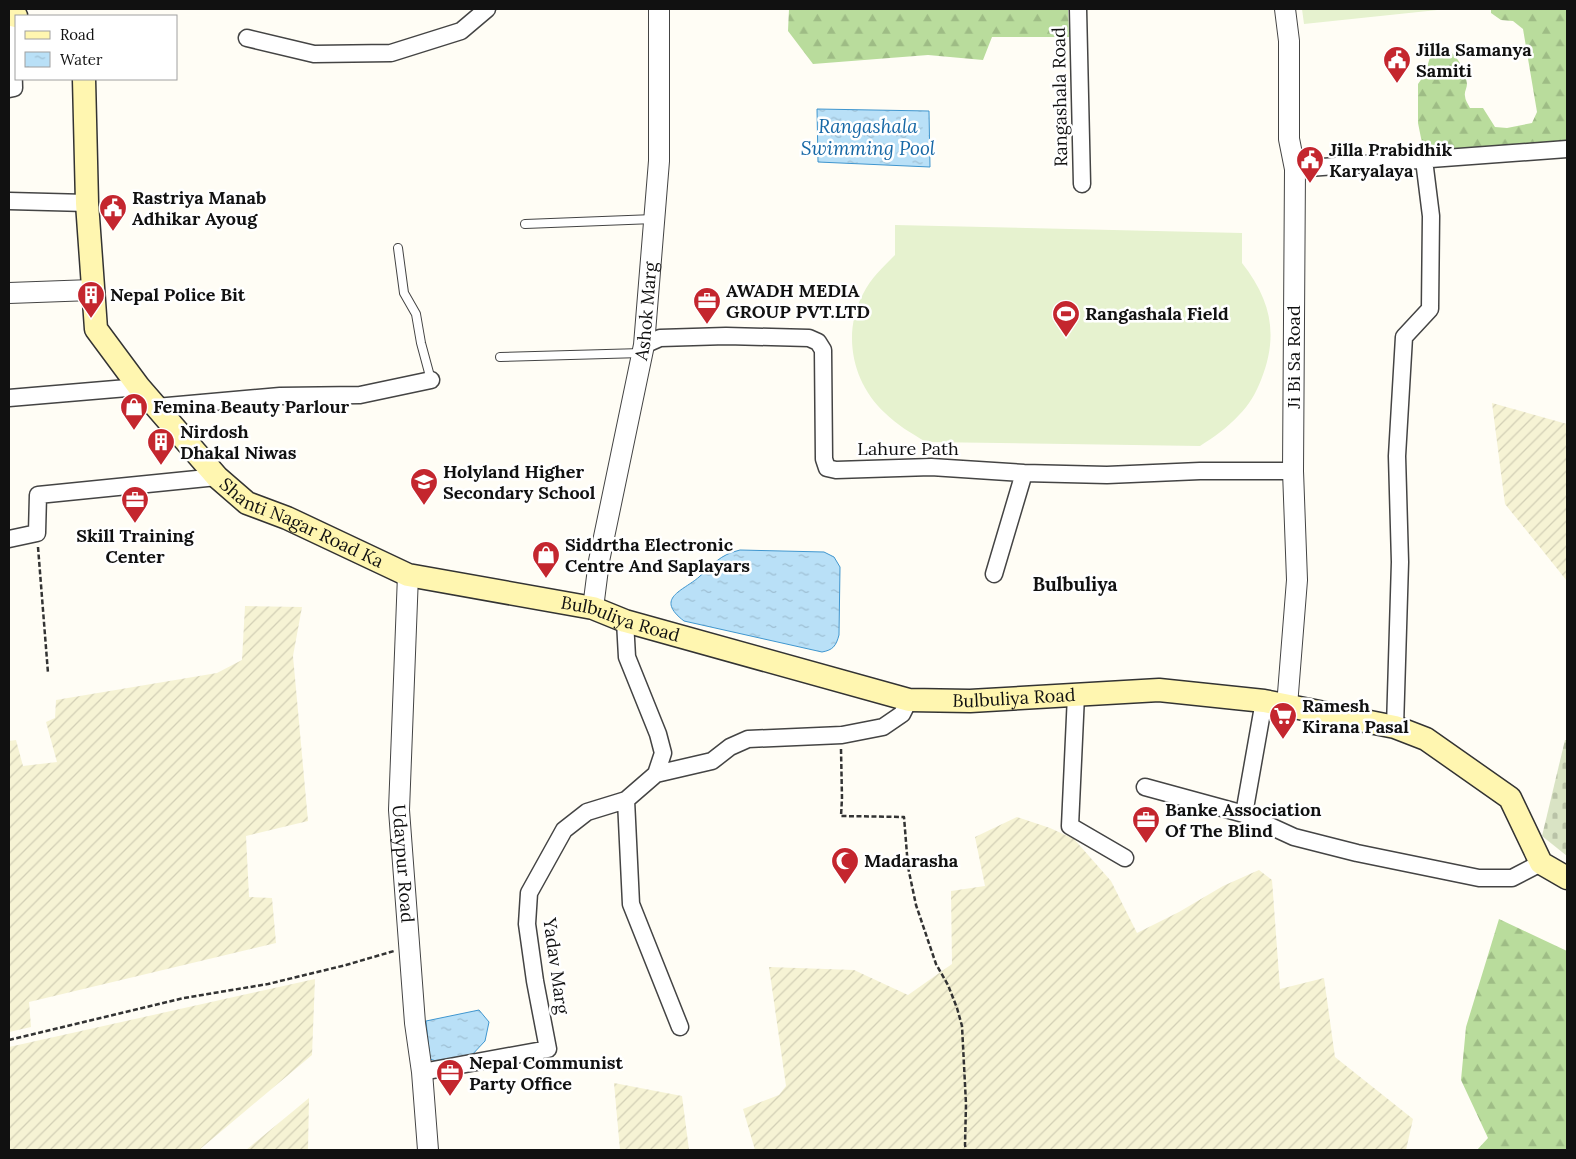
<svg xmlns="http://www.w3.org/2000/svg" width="1576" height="1159" viewBox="0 0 1576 1159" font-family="Lora,serif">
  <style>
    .farmland { fill: url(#farmland-furrows) }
    .forest { fill: url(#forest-firs) }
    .cemetery { fill: url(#cemetery-stones) }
    .pitch { fill: #e6f2cf }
    .water { fill: url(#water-ripples); stroke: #3f96cf }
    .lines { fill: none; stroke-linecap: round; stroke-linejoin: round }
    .service-casing { stroke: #444; stroke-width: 10 }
    .minor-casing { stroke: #444; stroke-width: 19 }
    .tertiary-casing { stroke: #444; stroke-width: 22 }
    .secondary-casing { stroke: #333; stroke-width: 25 }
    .path { stroke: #333; stroke-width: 2.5; stroke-dasharray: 5 2.5; stroke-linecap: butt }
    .service { stroke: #fff; stroke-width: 8 }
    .minor { stroke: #fff; stroke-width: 16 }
    .tertiary { stroke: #fff; stroke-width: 20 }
    .secondary { stroke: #fff6b0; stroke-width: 22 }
    .labels { text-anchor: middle; stroke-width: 5; stroke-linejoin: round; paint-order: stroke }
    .poi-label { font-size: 18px; font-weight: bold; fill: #111; stroke: #fff; text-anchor: start }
    .street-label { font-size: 18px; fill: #111; stroke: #fff }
    .water-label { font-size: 19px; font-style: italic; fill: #1768a6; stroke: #fff }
    .neighbourhood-label { font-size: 19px; font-weight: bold; fill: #111; stroke: #fff }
  </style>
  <defs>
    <pattern id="farmland-furrows" width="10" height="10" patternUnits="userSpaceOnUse" patternTransform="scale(1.25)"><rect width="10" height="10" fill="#f6f3d4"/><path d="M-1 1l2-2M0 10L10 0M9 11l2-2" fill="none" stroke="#d2cfb5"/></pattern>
    <pattern id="forest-firs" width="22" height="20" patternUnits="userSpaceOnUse" patternTransform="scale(1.25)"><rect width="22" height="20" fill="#b9dc9c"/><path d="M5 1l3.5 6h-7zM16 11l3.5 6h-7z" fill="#9ebc85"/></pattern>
    <pattern id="cemetery-stones" width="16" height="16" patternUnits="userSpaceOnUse" patternTransform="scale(1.25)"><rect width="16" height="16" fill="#d9e3c4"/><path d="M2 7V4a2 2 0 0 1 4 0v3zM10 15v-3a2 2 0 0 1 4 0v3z" fill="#b9c2a7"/></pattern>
    <pattern id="water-ripples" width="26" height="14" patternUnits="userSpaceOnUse" patternTransform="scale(1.25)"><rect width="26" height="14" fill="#b9e0f7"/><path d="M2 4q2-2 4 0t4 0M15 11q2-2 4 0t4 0" fill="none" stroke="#9ebfd3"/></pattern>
  </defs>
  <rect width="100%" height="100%" fill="#fffdf5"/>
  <path class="farmland" d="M1492 403 1567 424V581L1505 504Z
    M245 606 302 607 293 656 308 821 246 836 249 897 272 898 276 943 29 1002 31 1027 9 1032V741L16 740 23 766 57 762 46 722 55 718 56 700 217 673 242 660Z
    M1017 817 1050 828 1074 839 1111 881 1137 933 1179 912 1223 886 1259 870 1272 880 1280 989 1324 978 1335 1057 1413 1119 1406 1150H755L743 1109 779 1095 786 1086 769 967 854 970 908 995 952 964 951 891 985 886 975 837Z
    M315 979 312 1055 199 1150H9V1047Z
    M614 1083 682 1096 689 1150H620Z
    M309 1098 308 1150H246Z"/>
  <path class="forest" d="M789 9H1068L1069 37H992L983 60 928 55 813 64 788 31Z
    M1491 9H1567V144L1447 151 1422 143 1418 123V84L1425 74 1431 54 1443 48C1456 52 1466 70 1467 84 1467 88 1464 92 1465 96 1465 100 1468 104 1470 108H1483L1495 127 1507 128 1532 123 1537 112 1523 29 1513 21 1501 20 1491 13Z
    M1499 919 1567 951V1150H1477L1488 1138 1461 1080 1466 1027Z"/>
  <path class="cemetery" d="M1565 740H1567V856L1542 836Z"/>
  <path class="pitch" d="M1302 9H1447L1304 24Z
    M895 225 1242 233V263C1271 300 1279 335 1261 380 1256 393 1249 405 1239 415 1227 428 1214 437 1200 446L926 442C911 433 897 425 885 413 852 383 842 333 863 294 871 278 883 267 895 255Z"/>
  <path class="water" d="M817 109 929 111 930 167 818 162Z
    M740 550 824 552 834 557 840 567 839 635C836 646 833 650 822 652L684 621C654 598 683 591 699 577 714 564 719 555 740 550Z
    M479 1010 489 1022 485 1041 470 1057 436 1061 430 1059 426 1021Z"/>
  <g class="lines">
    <defs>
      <path id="service" d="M525 224 654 219
        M398 248 404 293 416 314 421 343 431 380
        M500 357 642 353"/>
      <path id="minor" d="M1078 9 1082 184
        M247 38 314 54 391 53 461 31 487 9
        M9 89 14 88 12 15
        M1295 169 1567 149
        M9 201 87 203
        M644 345 660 338 726 336 809 338 818 342 823 350 824 459 827 468 836 470 931 467 1024 473 1107 475 1200 471H1293
        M9 398 139 387
        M156 407 280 396 360 395 431 380
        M9 539 37 533 38 495 217 477
        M994 574 1024 473
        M1076 695 1070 826 1125 858
        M1395 727 1400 562 1397 456 1404 337 1430 309 1431 216 1424 160
        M656 774 712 761 730 747 748 739 842 735 883 727 902 714 909 700
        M1145 787 1244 814 1264 701
        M626 800 631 904 680 1027
        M1244 814 1294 837 1357 853 1479 878H1512L1541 863
        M422 1072 548 1049 535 981 527 924 529 893 564 830 587 812 626 800 656 774 663 753 658 734 627 657 625 621"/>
      <g id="tertiary">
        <path d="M1285 9 1289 41V139L1295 169 1293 471 1297 580 1287 706"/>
        <path d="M9 293 92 290"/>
        <path id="s1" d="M408 575 399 810 415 1023 422 1072 428 1150"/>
        <path id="s2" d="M593 608 599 561 644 345 659 161V9"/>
      </g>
      <g id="secondary">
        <path d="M11 9 12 15 16 16"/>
        <path id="s3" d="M84 79 87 203 96 329 139 387 217 477 247 503 287 518 408 575 593 608 625 621 909 700 970 701 1159 690 1264 701 1395 727 1426 739 1510 798 1541 863 1567 878"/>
      </g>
    </defs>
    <use href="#service" class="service-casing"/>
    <use href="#minor" class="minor-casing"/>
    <use href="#tertiary" class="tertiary-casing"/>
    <use href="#secondary" class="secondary-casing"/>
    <path class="path" d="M38 547 48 673
      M841 749 842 798 841 816 904 817 908 867 916 905 936 964 948 985 957 1008 962 1026 966 1104 965 1145 966 1150
      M9 1040 184 998 268 984 346 965 394 951"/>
    <use href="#service" class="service"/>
    <use href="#minor" class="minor"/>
    <use href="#tertiary" class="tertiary"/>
    <use href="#secondary" class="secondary"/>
  </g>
  <defs>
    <symbol id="civic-pin" viewBox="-11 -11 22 30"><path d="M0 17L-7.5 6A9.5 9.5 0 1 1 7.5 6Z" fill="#c4262e" stroke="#fff"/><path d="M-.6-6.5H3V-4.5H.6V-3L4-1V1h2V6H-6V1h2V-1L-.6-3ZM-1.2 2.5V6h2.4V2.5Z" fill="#fff"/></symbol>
    <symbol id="building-pin" viewBox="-11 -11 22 30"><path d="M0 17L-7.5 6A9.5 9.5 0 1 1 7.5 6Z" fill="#c4262e" stroke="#fff"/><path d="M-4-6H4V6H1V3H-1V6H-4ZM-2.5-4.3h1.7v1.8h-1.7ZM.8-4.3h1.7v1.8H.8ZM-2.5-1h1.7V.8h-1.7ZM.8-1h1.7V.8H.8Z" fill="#fff"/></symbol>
    <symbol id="office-pin" viewBox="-11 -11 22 30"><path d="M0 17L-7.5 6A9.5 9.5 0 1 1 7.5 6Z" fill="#c4262e" stroke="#fff"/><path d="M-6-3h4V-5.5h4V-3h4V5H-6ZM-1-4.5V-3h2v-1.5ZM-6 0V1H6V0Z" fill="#fff"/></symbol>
    <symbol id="stadium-pin" viewBox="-11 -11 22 30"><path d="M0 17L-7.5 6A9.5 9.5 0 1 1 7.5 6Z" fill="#c4262e" stroke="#fff"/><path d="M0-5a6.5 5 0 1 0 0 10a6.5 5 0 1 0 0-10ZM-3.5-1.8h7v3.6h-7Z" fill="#fff"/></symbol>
    <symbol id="shop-pin" viewBox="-11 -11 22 30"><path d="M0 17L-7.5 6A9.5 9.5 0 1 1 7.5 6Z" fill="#c4262e" stroke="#fff"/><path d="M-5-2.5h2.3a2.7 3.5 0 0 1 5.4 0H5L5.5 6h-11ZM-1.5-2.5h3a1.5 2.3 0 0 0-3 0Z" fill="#fff"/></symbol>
    <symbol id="school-pin" viewBox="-11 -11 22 30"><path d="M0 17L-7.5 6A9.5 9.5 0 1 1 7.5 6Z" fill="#c4262e" stroke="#fff"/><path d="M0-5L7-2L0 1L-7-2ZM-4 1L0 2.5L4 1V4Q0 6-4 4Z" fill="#fff"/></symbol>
    <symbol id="supermarket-pin" viewBox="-11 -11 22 30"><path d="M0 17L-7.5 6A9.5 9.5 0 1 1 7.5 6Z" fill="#c4262e" stroke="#fff"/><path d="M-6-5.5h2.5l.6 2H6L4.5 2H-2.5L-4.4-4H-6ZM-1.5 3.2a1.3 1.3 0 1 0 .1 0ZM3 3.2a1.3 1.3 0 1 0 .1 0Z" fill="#fff"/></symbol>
    <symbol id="mosque-pin" viewBox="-11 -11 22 30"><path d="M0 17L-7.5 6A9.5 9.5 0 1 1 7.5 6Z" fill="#c4262e" stroke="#fff"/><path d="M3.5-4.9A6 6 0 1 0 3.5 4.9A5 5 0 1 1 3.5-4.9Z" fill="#fff"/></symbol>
  </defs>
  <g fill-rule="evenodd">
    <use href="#civic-pin" x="1381" y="44" width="32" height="43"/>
    <use href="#civic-pin" x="1294" y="144" width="32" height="43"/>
    <use href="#civic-pin" x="97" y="192" width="32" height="43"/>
    <use href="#building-pin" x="75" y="279" width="32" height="43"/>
    <use href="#office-pin" x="691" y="285" width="32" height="43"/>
    <use href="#stadium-pin" x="1050" y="298" width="32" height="43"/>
    <use href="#shop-pin" x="118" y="391" width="32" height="43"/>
    <use href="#building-pin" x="145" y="426" width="32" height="43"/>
    <use href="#school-pin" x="408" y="466" width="32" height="43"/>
    <use href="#office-pin" x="119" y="484" width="32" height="43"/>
    <use href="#shop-pin" x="530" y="539" width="32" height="43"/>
    <use href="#supermarket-pin" x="1267" y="700" width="32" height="43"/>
    <use href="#office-pin" x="1130" y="804" width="32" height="43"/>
    <use href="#mosque-pin" x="829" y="845" width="32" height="43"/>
    <use href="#office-pin" x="434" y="1057" width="32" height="43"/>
  </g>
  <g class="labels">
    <g class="poi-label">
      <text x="1416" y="56">Jilla Samanya<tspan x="1416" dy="21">Samiti</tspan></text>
      <text x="1329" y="156">Jilla Prabidhik<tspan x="1329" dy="21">Karyalaya</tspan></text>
      <text x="132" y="204">Rastriya Manab<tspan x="132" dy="21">Adhikar Ayoug</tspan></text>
      <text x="726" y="297">AWADH MEDIA<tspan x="726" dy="21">GROUP PVT.LTD</tspan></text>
      <text x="110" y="301">Nepal Police Bit</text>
      <text x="1085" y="320">Rangashala Field</text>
      <text x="153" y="413">Femina Beauty Parlour</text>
      <text x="180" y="438">Nirdosh<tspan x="180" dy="21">Dhakal Niwas</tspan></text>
      <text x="443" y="478">Holyland Higher<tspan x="443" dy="21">Secondary School</tspan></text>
      <text x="135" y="542" text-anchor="middle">Skill Training<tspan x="135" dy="21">Center</tspan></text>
      <text x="565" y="551">Siddrtha Electronic<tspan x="565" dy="21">Centre And Saplayars</tspan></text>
      <text x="1302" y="712">Ramesh<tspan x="1302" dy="21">Kirana Pasal</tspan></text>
      <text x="1165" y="816">Banke Association<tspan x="1165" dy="21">Of The Blind</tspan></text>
      <text x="864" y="867">Madarasha</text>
      <text x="469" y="1069">Nepal Communist<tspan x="469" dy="21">Party Office</tspan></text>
    </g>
    <g class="street-label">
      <text transform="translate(1060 97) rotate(-91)" y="6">Rangashala Road</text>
      <text dy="6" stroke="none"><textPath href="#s2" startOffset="302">Ashok Marg</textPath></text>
      <text transform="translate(1294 357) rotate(-90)" y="6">Ji Bi Sa Road</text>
      <text x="908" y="455">Lahure Path</text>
      <text dy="6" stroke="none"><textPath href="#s3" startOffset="539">Shanti Nagar Road Ka</textPath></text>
      <text dy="6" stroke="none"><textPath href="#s3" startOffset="875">Bulbuliya Road</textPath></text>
      <text dy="6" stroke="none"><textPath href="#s3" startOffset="1280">Bulbuliya Road</textPath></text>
      <text dy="6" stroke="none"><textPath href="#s1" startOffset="289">Udaypur Road</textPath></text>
      <text transform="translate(556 966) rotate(82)" y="6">Yadav Marg</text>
    </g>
    <g class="water-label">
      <text x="868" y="133">Rangashala<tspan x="868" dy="22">Swimming Pool</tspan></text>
    </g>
    <g class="neighbourhood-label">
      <text x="1075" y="591">Bulbuliya</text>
    </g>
  </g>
  <rect width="1576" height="1159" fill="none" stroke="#111111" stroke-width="20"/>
  <rect x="15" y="15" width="162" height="65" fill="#ffffff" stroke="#a0a0a0"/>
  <rect x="25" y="31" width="25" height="8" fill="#fff6b0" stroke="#a0a0a0"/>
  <text x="60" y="40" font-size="15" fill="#111111">Road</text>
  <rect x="25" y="52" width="25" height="15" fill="url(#water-ripples)" stroke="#a0a0a0"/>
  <text x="60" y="65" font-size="15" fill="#111111">Water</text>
</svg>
